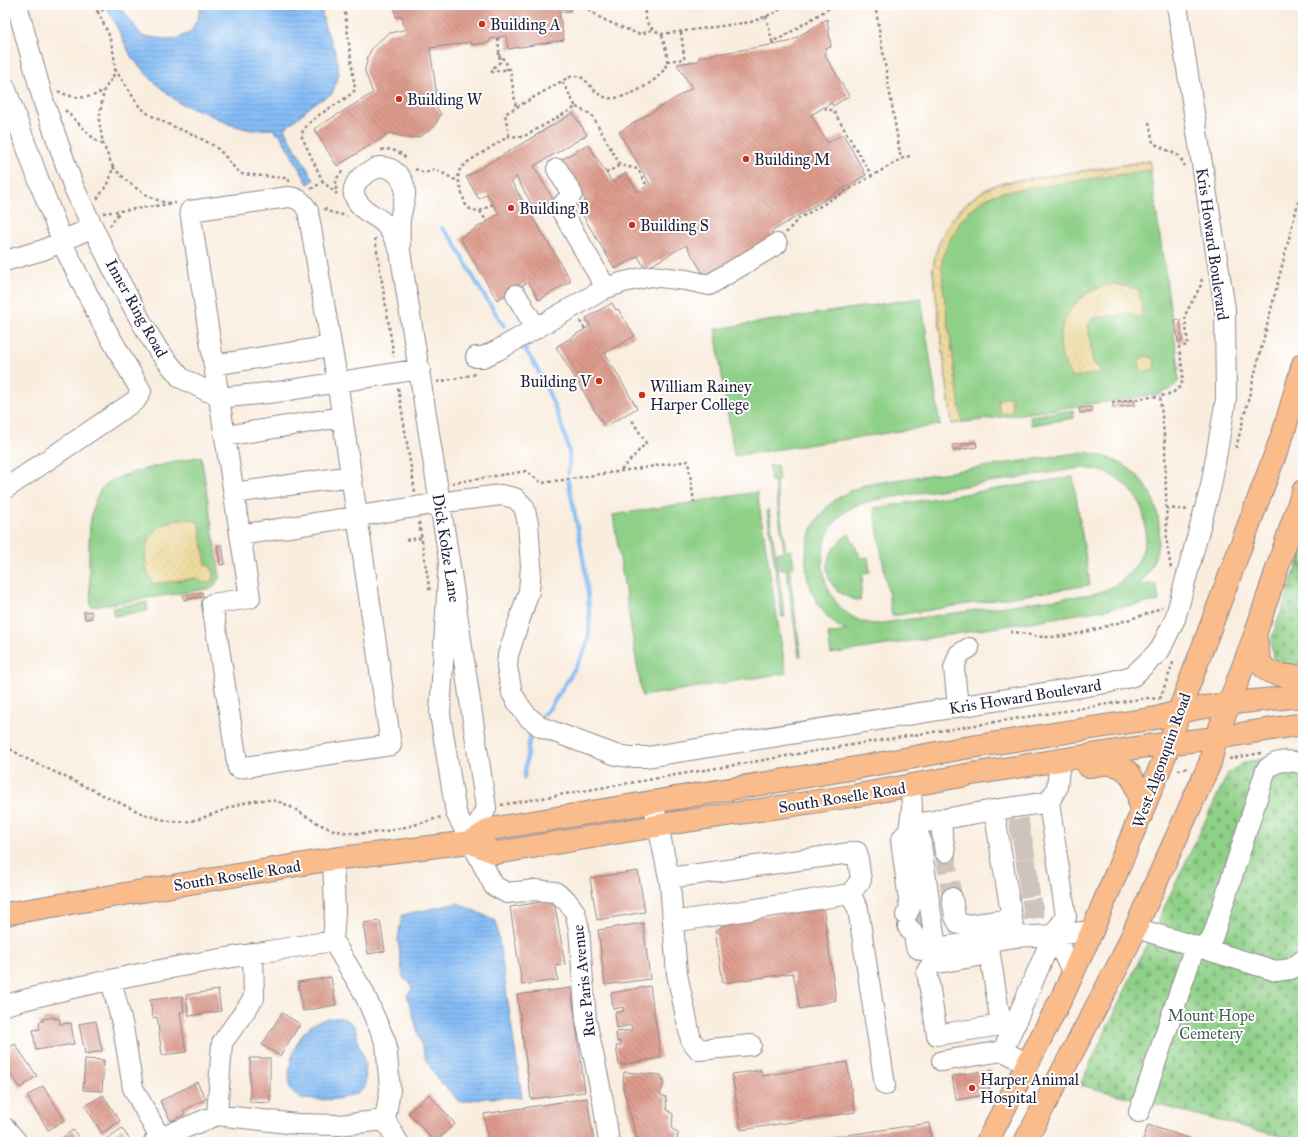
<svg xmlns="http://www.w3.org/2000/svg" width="1308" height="1147" viewBox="0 0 1308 1147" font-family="'IM FELL Great Primer',serif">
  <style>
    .grass { fill: #8fd088; stroke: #587962; fill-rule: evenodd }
    .sand { fill: url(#sand-dots); stroke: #887e6c }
    .cemetery { fill: url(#cemetery-stones); stroke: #587962 }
    .water { fill: url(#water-rules); stroke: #536f98 }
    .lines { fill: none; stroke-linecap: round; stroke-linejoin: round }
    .stream { stroke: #84bcf5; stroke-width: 4 }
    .building { fill: url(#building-back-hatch) }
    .minor-tunnel { stroke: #cec4bd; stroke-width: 20; stroke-dasharray: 20 10; stroke-linecap: butt }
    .minor-casing { stroke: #8e888c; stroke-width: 22 }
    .major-casing { stroke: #8e888c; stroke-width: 24 }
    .path { stroke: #8e888c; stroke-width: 2.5; stroke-dasharray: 3 3; stroke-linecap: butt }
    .minor { stroke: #fff; stroke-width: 20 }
    .major { stroke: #fabc8b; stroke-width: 22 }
    .poi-dot { fill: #c8321e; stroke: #fff; stroke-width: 1.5 }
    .labels { text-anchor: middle; stroke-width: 4; stroke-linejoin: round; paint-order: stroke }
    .poi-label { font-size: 16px; fill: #22223b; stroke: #fff; text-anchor: start }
    .street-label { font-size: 16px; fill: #22223b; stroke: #fff }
    .park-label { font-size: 16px; fill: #485f56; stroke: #fff }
  </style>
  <defs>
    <pattern id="sand-dots" width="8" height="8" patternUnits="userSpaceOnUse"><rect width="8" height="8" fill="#eeda9e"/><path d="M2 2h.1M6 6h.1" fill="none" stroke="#ccbb89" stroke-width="1.8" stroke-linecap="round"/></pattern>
    <pattern id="cemetery-stones" width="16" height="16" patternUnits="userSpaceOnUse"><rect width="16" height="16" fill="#8fd088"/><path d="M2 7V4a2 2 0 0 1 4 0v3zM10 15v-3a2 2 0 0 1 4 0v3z" fill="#7bb276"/></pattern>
    <pattern id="water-rules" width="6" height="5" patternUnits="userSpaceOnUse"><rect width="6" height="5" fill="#84bcf5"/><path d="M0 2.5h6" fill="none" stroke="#72a1d3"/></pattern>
    <pattern id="building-back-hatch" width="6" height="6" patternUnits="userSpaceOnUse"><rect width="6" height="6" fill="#dd9b8c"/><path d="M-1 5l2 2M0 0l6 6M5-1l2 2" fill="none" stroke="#b37e74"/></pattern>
  </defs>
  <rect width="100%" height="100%" fill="#fff"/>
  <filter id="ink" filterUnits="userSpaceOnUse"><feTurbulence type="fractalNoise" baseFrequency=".025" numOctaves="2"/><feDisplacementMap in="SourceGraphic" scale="8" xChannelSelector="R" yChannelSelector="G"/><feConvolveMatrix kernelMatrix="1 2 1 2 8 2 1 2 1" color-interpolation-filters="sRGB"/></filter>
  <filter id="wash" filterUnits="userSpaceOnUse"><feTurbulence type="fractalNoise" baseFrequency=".012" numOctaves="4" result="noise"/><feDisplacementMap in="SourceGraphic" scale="16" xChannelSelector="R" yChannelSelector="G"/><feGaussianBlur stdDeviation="0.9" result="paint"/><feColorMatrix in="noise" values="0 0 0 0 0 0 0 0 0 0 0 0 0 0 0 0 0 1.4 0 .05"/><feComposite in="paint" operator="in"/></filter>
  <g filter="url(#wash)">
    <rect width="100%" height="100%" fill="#f9edde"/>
    <path class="grass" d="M1149 161 1179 369 1177 370 1179 380 1171 390 1161 392V394L952 424 933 271C936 231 961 200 997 184Z
      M921 298 940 425 734 456 715 329Z
      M1073 410 1074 418 1031 425 1030 416Z
      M1083 452C1101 455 1117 459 1131 470 1166 498 1168 552 1139 585L1156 583 1159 601 831 654 828 634 846 631C807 610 793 553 819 517 832 499 848 490 869 484ZM1081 468C1160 470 1170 577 1092 594L875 624C819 619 803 536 851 508 858 504 866 502 874 500Z
      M201 456 220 577 213 588 91 607C90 578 82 505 105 485 123 471 178 462 201 456Z
      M777 465 779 480 776 481 786 551 792 550 794 567 789 568 801 656H799L786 569H780L777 553 784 551 774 481H771L769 466Z
      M1073 477 1090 585 892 616 874 508Z
      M757 492 786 673 642 696 613 515Z
      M767 510H769L785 617H782Z
      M849 534 861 558 868 557 870 572 863 573 860 601C821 593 816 555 849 534Z
      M147 602 148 611 114 616 112 608Z"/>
    <path class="sand" d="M1149 161 1151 170 1002 192 987 198 969 211 960 223 948 243 942 259V268L943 287 962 422 952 424 933 271C936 231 961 200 997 184Z
      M1115 284 1139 289 1143 317H1136L1131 313 1093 318 1088 325 1093 364 1099 367 1101 373 1072 377C1044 338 1068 290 1115 284Z
      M1139 364a8 8 0 1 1 16 0a8 8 0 1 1-16 0Z
      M1011 397 1013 412 1000 414 998 399Z
      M187 519 199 522 206 565 210 566 214 573 212 581 203 583 197 578 153 584C136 553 148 519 187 519Z"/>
    <path class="cemetery" d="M1303 549V663L1283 665 1273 660 1271 640Z
      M1303 753V1142L1080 1085 1228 773 1244 762Z"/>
    <path class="water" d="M106 5H119L142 36 173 40 191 32 198 18 201 5H321L324 24 336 54 339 74 332 94 315 103 284 129 314 180 308 184 279 133 276 134 273 129 251 130 231 125 206 113 179 103 154 82 132 58Z
      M458 903 496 921 522 1097 485 1098 460 1102 437 1078 426 1060 407 995 412 989 410 983 403 978 398 939 402 915Z
      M341 1018C361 1024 354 1034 360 1048 366 1061 366 1073 365 1088 345 1102 324 1100 300 1099L290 1089C290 1082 288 1074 290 1067 292 1049 304 1024 323 1020 328 1018 335 1018 341 1018Z"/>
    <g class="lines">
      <path class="stream" d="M442 228 453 240 480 289 504 326
        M524 348C542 372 562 421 569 451 570 458 569 466 568 473
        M543 715 550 708C562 688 577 668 586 647 598 617 575 515 568 480
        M524 778 531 728"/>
    </g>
    <g id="blocks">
      <path class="building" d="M403 5H570L571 11 559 12 564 40 508 49 506 36 490 39V42L472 45 471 42 430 48 436 89 435 105 441 114 434 127 421 136 414 138H406L390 133 337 166 314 129 373 93 365 72V67L366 66 368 56 373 47 385 36 390 33 404 30 402 16 396 17 394 6Z
        M827 19 831 47 825 48 826 57 849 96 833 106 831 103 811 115 828 143 843 134 866 175 771 232 775 240 707 280 686 245 645 269 638 256 615 269 577 206 586 201 561 160 588 144 612 182 626 173 638 192 650 184 619 132 692 88 677 64 699 61V57L789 42Z
        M573 113 587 135 534 166 555 203 537 213 516 177 511 181 571 281 539 300 528 282 497 300 460 238 499 214 487 194 479 199 466 177Z
        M612 303 616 310 618 309 635 336 605 353 637 408 605 427 556 347 590 326 586 318Z
        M1180 319 1183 341 1178 342 1175 320Z
        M1134 400 1135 405 1113 408V403Z
        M1091 407 1092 412 1080 413 1079 408Z
        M976 442 977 447 953 451 952 445Z
        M222 545 225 564 220 565 217 546Z
        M202 592 203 597 184 600 183 595Z
        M91 611 92 618 85 619 84 612Z
        M638 871 645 912 597 920 590 878Z
        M554 900 565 964 556 966 558 980 522 985 510 907Z
        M823 906 836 1000 800 1009 793 973 723 983 715 931 731 921Z
        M380 921 385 951 368 954 363 923Z
        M643 923 650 979 605 985 598 930Z
        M331 977 336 1005 303 1011 298 982Z
        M650 986 661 1058 619 1065 616 1046H621L620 1041 617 1042 616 1032 632 1030 631 1025 617 1028 615 1013 624 1011 623 1007 613 1009 611 993Z
        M571 988 585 1092 531 1099 517 995Z
        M218 990 221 1011 189 1016 186 995Z
        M182 996 184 1012H180L186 1052 162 1055 157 1017 153 1018 150 1000Z
        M282 1013 300 1024 280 1056 262 1045Z
        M54 1017V1019L59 1018 60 1024 71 1023 74 1044 36 1050 33 1030 40 1029 39 1022 43 1021V1019Z
        M96 1021 102 1051 85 1054 79 1024Z
        M15 1044 37 1076 20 1088 5 1066V1051Z
        M250 1058H270V1103L250 1102Z
        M85 1059 104 1060 102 1091 83 1090Z
        M847 1062 855 1112 741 1130 732 1074 761 1070 762 1076Z
        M991 1070 992 1081 989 1082 990 1094 956 1100 952 1076Z
        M624 1072 661 1075 664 1082 660 1095 666 1097 667 1110 673 1114 672 1129 678 1133 677 1142H638L623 1088Z
        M197 1082 206 1099 183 1111 185 1114 171 1121 160 1101Z
        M43 1086 65 1120 48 1130 27 1096Z
        M429 1094 455 1124 435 1142 408 1113Z
        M103 1095 120 1121 102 1133 85 1106Z
        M587 1098 594 1142H488L484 1114Z
        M929 1123 932 1142H807V1141Z
        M1148 1125 1200 1142H1142Z
        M122 1128 131 1142H102Z
        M73 1130 82 1142H56Z"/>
    </g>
  </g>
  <g filter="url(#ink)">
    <use href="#blocks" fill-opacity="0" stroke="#8e888c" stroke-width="1"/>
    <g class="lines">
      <path class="minor-tunnel" d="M1010 830 1040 826
        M1014 850 1043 845
        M945 852 952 898
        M1017 870 1047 865
        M1019 888 1049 884
        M1023 910 1052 906
        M917 914 919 926"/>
      <defs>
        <path id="minor" d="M17 5 44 103 74 188 113 269 142 323 158 350 181 378 207 391 228 397 277 392 420 369
          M5 87 40 184 67 253 101 321 141 391 136 400 5 489
          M379 167C394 166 406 179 405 195 404 203 401 212 400 220 399 230 400 241 400 251 396 242 392 232 385 224 379 218 372 215 365 210 342 190 358 176 379 167Z
          M557 169 572 194 560 208 606 288
          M288 197C299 198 303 202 308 211L335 367 391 745 238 768 212 604 250 598 190 211Z
          M400 251 449 560 486 808 470 842
          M5 261 43 250 93 227
          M516 295 536 328
          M476 357H483L498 350 606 288 624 282 651 276 686 280 709 285 777 244
          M214 365 331 346
          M225 436 342 417
          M234 493 351 476
          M240 535 453 501 501 495 515 498 524 507 528 523 531 566 529 591 508 655 507 667 512 693 519 705 528 717 541 727 616 755 630 757H647L1106 683 1133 676 1160 650 1175 619 1211 486 1226 399 1225 309 1177 5
          M449 560 440 714 456 813 494 886 507 893 535 890 555 892 566 900 575 912 579 929 586 1020 603 1101 609 1142
          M958 707 954 668 959 654 969 648
          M911 786 912 810 909 830 920 838 936 948
          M653 801 670 883 677 974 691 1040 699 1050 751 1045
          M940 819 945 852
          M910 825 994 810
          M669 878 857 852 861 880 850 894 673 922
          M850 894 858 909 885 1085
          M952 898 955 917 959 924 968 925 1012 919
          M906 915 910 908 901 840 909 830
          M908 927 914 935 916 947 921 950 1015 937 1053 935 1092 931
          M1136 928 1276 971 1291 969 1303 960
          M1053 935 1073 972
          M1015 937 994 810 1049 802
          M1206 949 1213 936 1266 770C1276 759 1289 760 1303 764
          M111 980 123 1027 133 1088 160 1138
          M5 1005C112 976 223 958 333 941
          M1001 1025 937 1035 927 971 932 964 990 954 1001 1025 1016 1023
          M942 1061 1003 1051
          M1028 1064 1003 1051 1053 935 1066 917 1049 802 1057 788 1059 769
          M1139 1112 1195 946
          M217 1115 222 1043 254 998 253 953
          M385 1120 398 1142
          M5 1128 17 1142
          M154 1142 160 1138 217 1115 297 1124 339 1125 385 1120 390 1090 386 1043 363 991 333 941 335 912 333 859"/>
        <path id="major" d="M1255 635C1257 643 1257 655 1261 663 1268 677 1290 677 1303 675
          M1088 766C1095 766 1103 763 1110 764 1137 766 1139 796 1141 816
          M470 842 496 853 680 822 853 796 972 774 1148 746 1216 738 1303 724
          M5 914 333 859 470 842 491 829 850 769 958 749 1156 718C1204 704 1254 701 1303 696
          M987 1142 1063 995 1092 931 1158 773 1170 743 1179 711 1284 431 1303 364
          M1025 1142 1122 958 1210 763 1216 738 1255 635 1303 491"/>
      </defs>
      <use href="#minor" class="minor-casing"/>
      <use href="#major" class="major-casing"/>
      <path class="path" d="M93 5 98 12 114 5
        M585 5C595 19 620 26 636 33L641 34 652 30
        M644 5C646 21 645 27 662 34L751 22 777 12 784 5
        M829 5 831 7 836 5
        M875 5 901 159
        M766 16 772 41
        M681 32 685 63
        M498 38 500 62 492 69V72L510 69 516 108
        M773 44 772 41 781 38 831 7
        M498 53 506 62 507 70
        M667 61 685 59
        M115 69 139 106 147 113C168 126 193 133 214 146 226 154 232 168 242 174L285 178 289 180V182
        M58 91C72 99 91 100 104 90
        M576 107 592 115 620 165 638 169 647 186
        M825 107 827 110H833L872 176
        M65 110 95 140 102 144
        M1149 122 1153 143 1179 156 1185 166
        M509 136 505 114 562 81
        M381 150C391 148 399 151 407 159
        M113 167C128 183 153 205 176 203
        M415 169 425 173 435 169 459 182
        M606 173 620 165
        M323 182 301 135C310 114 339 107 355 90L344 5
        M311 189 323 182 337 194
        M336 190C335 181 337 175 345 169
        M97 199 109 182 113 167 103 144 99 120 104 90 113 77 115 69 114 55 109 35 98 12
        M493 204 480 211 471 210 465 204 459 182 458 173 461 168 469 161 509 136 523 137 576 107 562 81C588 65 586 93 608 98 624 101 666 79 667 61 668 53 663 42 662 34
        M324 208 330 212 347 216
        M480 211 487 222
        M103 213 120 211
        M110 226 120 211 169 204
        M786 233 798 219 901 159 912 155
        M375 238 394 357
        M580 321 585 329
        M437 382 477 374
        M398 388 415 492
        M1112 402 1160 396
        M1236 448 1303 183
        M621 470 646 443 632 420
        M452 483 526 471 542 483 688 461 694 502
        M1166 508 1189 510
        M419 522 430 593
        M406 540 421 538
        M1171 568 1167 545 1165 445 1160 396C1192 391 1182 372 1179 347L1188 345 1185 315 1201 285 1202 276
        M1010 632C1022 632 1031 636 1043 637 1071 638 1101 628 1127 620 1140 616 1149 614 1162 607
        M1160 699 1174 660
        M5 746 25 758 141 813C158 819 177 825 195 820 219 814 241 799 268 800 291 801 309 822 331 829 362 840 410 827 441 817
        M1229 759 1261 753
        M1178 770 1189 768
        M501 805 851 745 1146 698 1159 699"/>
      <use href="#minor" class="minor"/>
      <use href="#major" class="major"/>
    </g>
  </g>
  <g class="poi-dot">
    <circle cx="482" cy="24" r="4"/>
    <circle cx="399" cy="99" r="4"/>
    <circle cx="746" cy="159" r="4"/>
    <circle cx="511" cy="208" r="4"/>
    <circle cx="632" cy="225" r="4"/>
    <circle cx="599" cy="381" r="4"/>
    <circle cx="642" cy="395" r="4"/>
    <circle cx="972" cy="1088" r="4"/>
  </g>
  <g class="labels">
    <g class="poi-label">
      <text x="490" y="30">Building A</text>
      <text x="407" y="105">Building W</text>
      <text x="754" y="165">Building M</text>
      <text x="519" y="214">Building B</text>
      <text x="640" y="231">Building S</text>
      <text x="591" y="387" text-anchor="end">Building V</text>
      <text x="650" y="392">William Rainey<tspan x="650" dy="18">Harper College</tspan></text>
      <text x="980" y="1085">Harper Animal<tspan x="980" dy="18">Hospital</tspan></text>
    </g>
    <g class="street-label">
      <text transform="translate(1213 244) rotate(82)" y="6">Kris Howard Boulevard</text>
      <text transform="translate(137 308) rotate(61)" y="6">Inner Ring Road</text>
      <text transform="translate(447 548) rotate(81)" y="6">Dick Kolze Lane</text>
      <text transform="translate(1025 696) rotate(-9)" y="6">Kris Howard Boulevard</text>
      <text transform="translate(1161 760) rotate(-70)" y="6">West Algonquin Road</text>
      <text transform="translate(842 797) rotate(-9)" y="6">South Roselle Road</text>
      <text transform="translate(237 875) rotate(-9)" y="6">South Roselle Road</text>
      <text transform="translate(583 981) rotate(-96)" y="6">Rue Paris Avenue</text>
    </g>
    <g class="park-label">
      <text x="1211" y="1021">Mount Hope<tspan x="1211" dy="18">Cemetery</tspan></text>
    </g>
  </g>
  <rect width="1308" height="1147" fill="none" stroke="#fff" stroke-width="20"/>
</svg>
